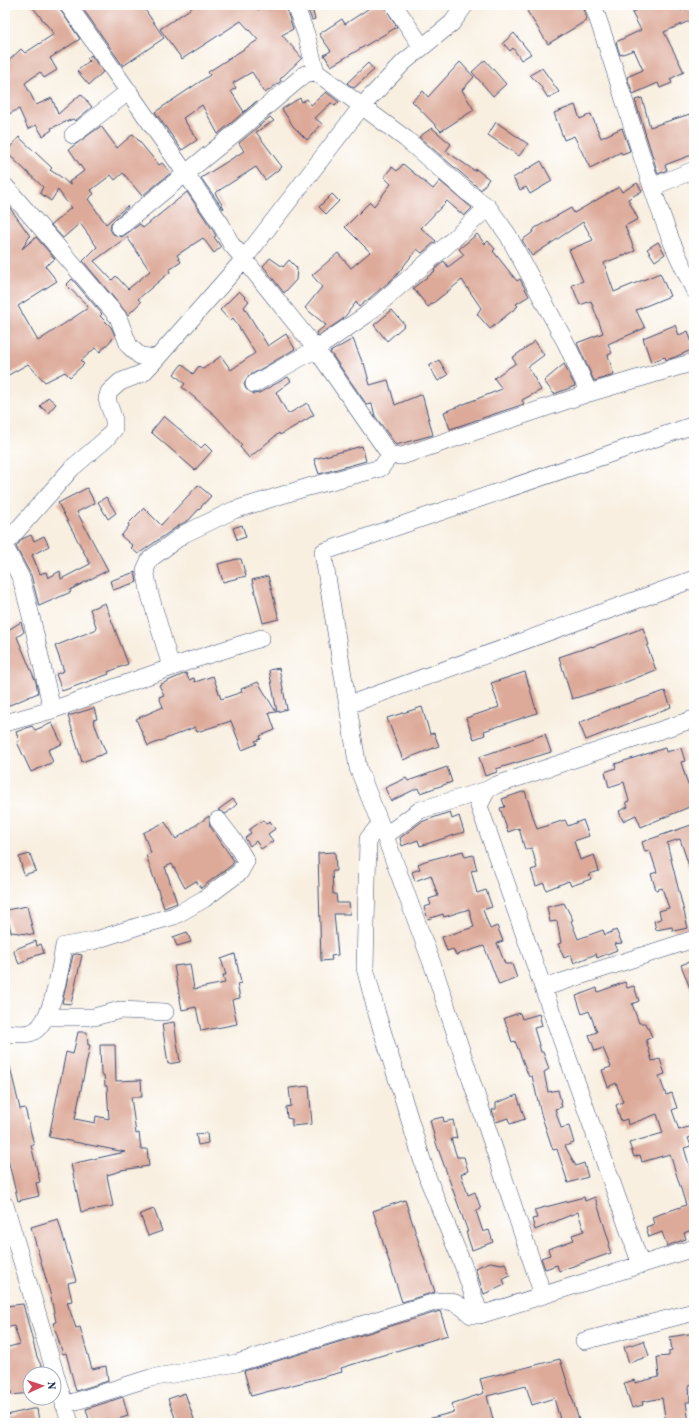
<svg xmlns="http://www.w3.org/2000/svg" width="699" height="1428" viewBox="0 0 699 1428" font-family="Vollkorn,serif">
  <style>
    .building { fill: #ddaa9a; fill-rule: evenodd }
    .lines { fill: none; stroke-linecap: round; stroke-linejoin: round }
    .minor-casing { stroke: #3c4c72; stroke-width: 18 }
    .minor { stroke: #fff; stroke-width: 17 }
  </style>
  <rect width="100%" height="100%" fill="#fff"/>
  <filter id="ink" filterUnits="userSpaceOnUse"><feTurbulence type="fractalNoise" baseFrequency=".025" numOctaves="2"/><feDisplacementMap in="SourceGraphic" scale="8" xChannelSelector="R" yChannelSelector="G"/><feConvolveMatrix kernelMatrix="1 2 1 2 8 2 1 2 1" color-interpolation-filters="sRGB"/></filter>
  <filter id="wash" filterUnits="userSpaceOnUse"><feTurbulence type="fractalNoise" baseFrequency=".012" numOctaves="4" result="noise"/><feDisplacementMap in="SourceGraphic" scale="16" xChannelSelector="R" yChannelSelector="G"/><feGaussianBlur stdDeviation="0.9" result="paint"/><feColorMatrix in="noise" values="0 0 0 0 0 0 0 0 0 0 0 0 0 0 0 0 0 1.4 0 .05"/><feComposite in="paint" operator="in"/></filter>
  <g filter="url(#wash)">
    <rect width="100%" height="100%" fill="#f8efe0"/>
    <g id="blocks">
      <path class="building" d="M31 5H57L80 39 50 58 57 70 44 78 40 72 25 83 36 105 52 98 58 114 81 94 92 107 75 121 73 119 51 128 52 130 43 136 36 125 28 129 19 109 9 114 5 104V64L21 49 25 53 54 34Z
        M83 5H142L164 38 123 66 81 6Z
        M196 5H254L258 10 268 5H285L293 29 282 35 302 58 280 79 281 81 265 93 252 72 233 83 236 88 231 91 244 112 257 101 218 134 202 105 183 118 197 140 182 150 155 112 210 75 208 72 258 40 241 21 182 59 160 29Z
        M306 5H311L315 19 312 20Z
        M374 5H384L397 27 331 66 324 55 331 51 319 34 342 19 345 24Z
        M538 5H583L587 20 548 44 527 11Z
        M645 5H678L681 11 694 6V19L664 32 684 72 670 79 672 83 660 88 658 83 633 94 627 77 643 70 634 50 620 55 616 42 641 30 632 13Z
        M514 33 531 54 521 60 513 48 510 51 503 43Z
        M91 55 103 72 89 85 77 71 89 61 87 59Z
        M485 60 506 84 493 96 472 72Z
        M460 62 474 77 462 90 474 110 441 131 412 101 423 91 428 97Z
        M368 63 374 70 354 88 347 83Z
        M542 68 559 92 548 98 540 85 530 75Z
        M326 92 339 102 335 106 331 103 315 118 322 124 307 140 293 126 282 109 300 98 302 102 307 99 311 105Z
        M642 98 650 127 690 114 694 125V154L665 165 667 170 658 174 635 100Z
        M575 105 580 119 591 114 601 138 622 128 630 151 622 154 621 152 590 168 574 136 564 140 554 113Z
        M270 117 274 121 256 132 282 167 265 180 256 167 215 193 224 208 223 209 201 178 244 151 239 143Z
        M496 122 528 144 519 156 488 135Z
        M101 126 117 148 133 134 159 165 162 163 171 173 142 196 123 173 115 180 111 175 91 190 94 194 88 199 106 224 127 206 128 207 111 223 110 229 113 234 122 237 140 224 143 228 187 192 212 229 216 236 214 237 221 247 214 253 203 238 177 255 181 262 169 270 170 272 138 299 141 302 128 315 83 261 97 247 80 223 63 238 51 225 71 208 58 190 51 201 40 193 43 187 6 152 19 137 52 168 50 170 61 177 71 186 69 182 84 171 69 149ZM127 237 150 271 128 289 116 276 112 280 94 261Z
        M432 128 451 144 446 151 475 171 476 169 489 179 481 190 419 137Z
        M541 161 552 181 530 194 526 187 520 190 513 178Z
        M403 164 433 189 440 181 472 208 464 216 447 201 421 228 436 241 422 253 417 249 395 277 359 307 356 302 343 319 318 336 316 333 326 325 305 308 322 287 312 275 338 253 351 268 370 252 345 227 370 202 374 206 391 184 384 177 392 167 397 171Z
        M637 183 642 191 628 199 638 219 625 226 635 251 604 263 614 292 660 273 670 296 636 310 645 328 608 344 612 353 608 355 614 375 594 381 577 343 603 333 591 301 580 305 572 285 583 281 569 250 593 240 583 222 532 256 522 240 532 233 535 228 571 208 574 213 619 187 622 192Z
        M332 194 339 201 326 214 319 207Z
        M5 201 30 236 22 249 36 237 55 259 45 266 57 281 18 306 38 341 88 308 87 305 66 285 72 279 102 314 100 316 111 327 115 336 100 352 95 348 81 361 84 364 70 377 65 372 45 382 28 364 5 377Z
        M477 234 485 244 488 241 495 249 493 251 517 281 520 279 529 296 516 304 518 306 490 329 477 314 481 308 462 280 428 307 413 288 435 271 434 270 444 261 448 267 464 255 459 249Z
        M658 242 665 254 655 261 647 249Z
        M270 258 283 267 289 260 297 268 296 280 284 293 263 266Z
        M239 291 249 301 244 307 268 346 286 334 295 349 249 376 244 384 246 389 254 394 259 393 288 377 291 381 276 392 288 414 307 403 314 415 280 435 279 433 249 458 240 447 242 445 216 416 182 387 185 384 174 374 182 364 193 374 199 366 203 369 221 356 231 370 255 353 233 318 230 321 220 310Z
        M392 310 405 325 387 341 374 325Z
        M675 325 679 335 688 331 694 349 675 357 666 360 665 357 651 362 643 338Z
        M353 339 363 364 364 363 370 385 388 380 395 405 422 394 433 435 396 445 375 416 372 404 367 405 330 352Z
        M535 341 544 355 528 367 541 390 522 400 524 404 450 429 444 412 502 389 494 378 516 363 512 358Z
        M439 360 448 375 438 381 429 366Z
        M564 364 575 386 554 394 544 381Z
        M48 397 56 404 48 413 40 406Z
        M164 416 201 448 205 444 212 451 195 470 151 432Z
        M362 446 366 461 319 474 314 459Z
        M198 485 211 496 189 520 178 526 138 554 131 548 133 546 121 536 129 526 128 524 144 508 161 525Z
        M87 488 95 503 77 512 108 570 70 590 71 592 39 606 31 575 16 547 22 539 31 535 34 541 44 536 49 546 32 555 40 574 46 572 48 578 60 571 61 579 90 564 58 503Z
        M106 497 116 513 108 519 98 502Z
        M242 525 246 537 237 540 233 528Z
        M237 559H241L246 576 223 582 218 564Z
        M135 572 137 582 113 590 110 581Z
        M268 576 279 619 263 623 252 580Z
        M105 603 128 664 108 672 109 674 62 691 56 674 64 671 55 646 97 629 90 609Z
        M21 622 24 632 17 637 36 682 38 693 5 707V632Z
        M643 628 649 645 647 646 656 670 621 684 572 699 559 657 592 646V647Z
        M279 668 287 709 277 712 269 670Z
        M525 672 537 713 484 731 485 735 474 739 466 718 499 707 491 683Z
        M186 673 189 680 194 678 195 682 213 676 221 699 242 692 241 689 258 682 276 712 269 713 275 730 260 736 261 739 255 741 257 744 242 750 231 721 197 732 195 727 148 746 136 719 163 707 159 697 164 695 159 685Z
        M665 691 671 707 586 740 579 723 611 709Z
        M422 707 430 734 434 733 439 746 403 760 387 718Z
        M94 708 97 719 93 720 106 753 82 762 68 716Z
        M52 723 62 744 48 750 53 762 31 772 17 742 19 741 16 732 32 726 35 730Z
        M545 734 551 752 496 769 497 772 485 776 479 757Z
        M665 748 666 752 681 748 685 761 681 762 688 785 694 783V805L641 827 636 815 623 821 619 811 628 807 626 802 629 801 624 782 609 787 605 772 616 768 615 764Z
        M447 767 452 782 420 793 418 788 391 801 385 788 406 778 408 781Z
        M525 791 537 829 565 820 568 826 583 820 589 836 574 841 580 860 594 855 599 871 589 874 591 879 571 886 569 881 546 890 544 883 536 886 531 870 537 868 532 848 525 850 519 828 508 832 500 808 505 807 502 799Z
        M233 799 237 804 226 814 218 810Z
        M450 812 452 819 459 816 464 832 420 846 418 840 402 846 400 838 421 822Z
        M209 816 210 826 234 861 232 865 201 888 196 881 185 888 172 864 165 867 177 903 164 908 146 855 151 853 143 833 165 822 176 839Z
        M263 820 266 824 270 821 275 829 268 834 273 841 261 849 256 841 250 846 245 838 251 833 249 830Z
        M694 824V875H692L680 839 667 843 688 928 673 931 672 927 656 930 654 921 661 919 659 911 669 908 662 888 656 890 651 874 657 872 650 851 645 852 642 842Z
        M463 851 465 857 473 855 477 870 471 871 477 893 486 890 492 907 483 910 490 929 497 926 503 941 497 943 505 964H512L517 978 499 985 484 946 456 955 453 949 447 951 442 937 474 927 469 909 444 917 443 914 428 919 424 907 431 905 429 899 438 896 431 875 415 881 412 872 420 869 418 864 425 861Z
        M335 852 336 871H332L333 894H336L337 903H349L350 914H334L338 955 331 956 332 960 321 961 318 853Z
        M30 854 36 871 24 875 19 857Z
        M564 903 573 920 571 921 578 939 603 930 605 935 616 930 622 943 614 944 617 950 597 958 596 954 574 963 571 955 564 958 558 944 561 943 557 921 550 922 547 907Z
        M27 906 34 935 11 932 6 910Z
        M187 932 191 942 177 946 173 937Z
        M36 941 37 946 41 944 44 953 28 958V960L19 964 13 950Z
        M76 954 82 955 71 1004 62 1003 73 955Z
        M235 954 241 983 237 984 240 998 232 1000 237 1024 201 1031 196 1007 182 1010 174 966 190 964 194 989 225 983 223 975H226L221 959Z
        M694 960V996H693L681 965Z
        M625 982 627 988 634 986 639 1001 632 1004 639 1023H646L652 1037 646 1040 652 1061 660 1059 665 1074 659 1076 666 1095 672 1093 677 1108 672 1110 679 1130 694 1125V1136L688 1138 691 1146 684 1148 690 1168 694 1167V1229L684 1233 686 1239 667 1246 662 1232 649 1237 646 1227 654 1224 652 1217 686 1205 670 1154 642 1162 640 1155 634 1157 629 1143 663 1133 657 1114 628 1125 627 1119 621 1121 616 1105 623 1102 616 1083 608 1087 602 1070 611 1067 603 1048 595 1051 589 1035 597 1032 589 1011 582 1014 576 996 597 988 598 992Z
        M520 1013 522 1019 539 1014 542 1026 534 1028 541 1052H543L549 1069 544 1072 548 1092 558 1090 562 1107 555 1109 561 1128 569 1126 574 1143 565 1146 576 1166 584 1163 588 1177 568 1183 557 1149 553 1150 541 1114 532 1076 529 1077 515 1041 512 1042 504 1018Z
        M174 1022 180 1062 168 1064 162 1024Z
        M78 1032H87L88 1045H90L75 1119 95 1123 96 1116 109 1119 107 1086H105L104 1075H101L100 1045H115L116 1081 141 1080 142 1097H131L136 1134 139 1133 141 1149H147L149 1166 121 1170V1171L107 1175 113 1206 81 1212 71 1164 125 1152 49 1137 66 1052 73 1054Z
        M5 1063H9L20 1109 25 1108 34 1145H31L40 1182 36 1183 39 1196 18 1201 5 1147Z
        M309 1086 312 1124 292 1126V1119L287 1118 286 1107 291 1106 289 1088Z
        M517 1095 525 1119 510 1124 508 1118 496 1122 492 1110 496 1109V1103Z
        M443 1117 444 1122 453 1120 457 1138 451 1139 457 1157H464L468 1171 461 1174 468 1195 475 1192 481 1209 476 1211 483 1232 489 1230 493 1242 472 1250 466 1232H468L436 1143 430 1120Z
        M207 1133 208 1143 198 1145 196 1134Z
        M584 1197 585 1201 595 1197 610 1244 608 1245 611 1253 559 1271 557 1265 545 1269 541 1258 550 1255 548 1249 574 1240 572 1235 584 1231 578 1212 535 1230 532 1219 537 1218 534 1210Z
        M405 1200 435 1292 402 1302 373 1211Z
        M154 1209 162 1231 148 1236 140 1214Z
        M58 1219 76 1281 68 1283 72 1301 67 1302 76 1328 80 1327 92 1369 106 1366 108 1381 76 1391 66 1353 63 1354 53 1323 56 1322 50 1293 31 1227Z
        M490 1262 502 1264 505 1263 510 1276 503 1279 505 1285 484 1294 475 1268Z
        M23 1304 37 1357 43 1369 30 1374V1393L12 1395 5 1375V1348L20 1344 14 1326 5 1328V1306Z
        M440 1311 448 1335 341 1368 342 1372 251 1396 244 1371Z
        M694 1333V1384L689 1385 690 1402H686L689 1423H666L662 1398 642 1402 643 1405 632 1408 624 1383 635 1380V1383L659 1377 657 1357 669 1356V1351L672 1350 670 1337Z
        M644 1341 649 1356 629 1363 624 1347Z
        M560 1359 580 1423H561L554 1398 532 1405 526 1386 487 1396 494 1423H424V1420L454 1412 451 1404 484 1393 480 1379Z
        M185 1393 194 1419 183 1423H177L168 1399Z
        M123 1397 128 1416 115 1420 116 1423H90L86 1409Z
        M32 1409H37L39 1421 9 1423 7 1415Z"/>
    </g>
  </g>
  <g filter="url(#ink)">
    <use href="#blocks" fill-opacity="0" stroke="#3c4c72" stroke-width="1"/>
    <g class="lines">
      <defs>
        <path id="minor" d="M68 5 221 224 231 244 244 259 316 349 390 455 402 456 589 393 694 362
          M295 5 306 34 316 72
          M394 5 422 47
          M593 5C621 83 641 163 671 240 678 257 687 274 694 290
          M73 135 129 91
          M5 186 118 317 129 346 140 356 157 358
          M652 187 694 170
          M120 227 229 138 305 74 316 72 406 139 467 192 488 207 508 235 566 343 589 393
          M254 384 316 349 366 315 446 246 488 207
          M5 544 72 468 105 440 114 429V420L107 399 109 392 120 382 143 373 157 358 244 259 362 106 404 62 452 23 465 5
          M5 547 21 578 31 616 52 710
          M171 667 150 595 145 570 150 559 184 534 234 510 308 487 381 468 390 455
          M348 705 694 579
          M5 723 52 710 192 660 261 638
          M487 790 420 810 385 836 358 768 323 552 694 425
          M380 824 368 839 365 968 377 1014 428 1179 463 1265 480 1315
          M385 836 434 969 543 1295
          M543 988 694 939
          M46 1017H94L120 1010 165 1012
          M5 1033C12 1033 23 1035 30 1033 52 1027 61 965 64 946L93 941 142 925 174 916 204 899 240 872 246 861 234 841 218 820
          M5 1205 70 1423
          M641 1265 479 806 487 790 496 785 694 719
          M584 1341 694 1312
          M64 1405 150 1378 237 1363 435 1302C452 1299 459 1303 471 1315H480L694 1248"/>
      </defs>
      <use href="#minor" class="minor-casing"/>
      <use href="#minor" class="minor"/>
    </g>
  </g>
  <rect width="699" height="1428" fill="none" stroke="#fff" stroke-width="20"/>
  <g transform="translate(42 1386) rotate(87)"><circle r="19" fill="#ffffff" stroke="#a4acbf"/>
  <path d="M0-3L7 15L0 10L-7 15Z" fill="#d1495b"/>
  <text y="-6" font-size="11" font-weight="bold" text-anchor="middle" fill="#1b2f5e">N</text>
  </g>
</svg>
